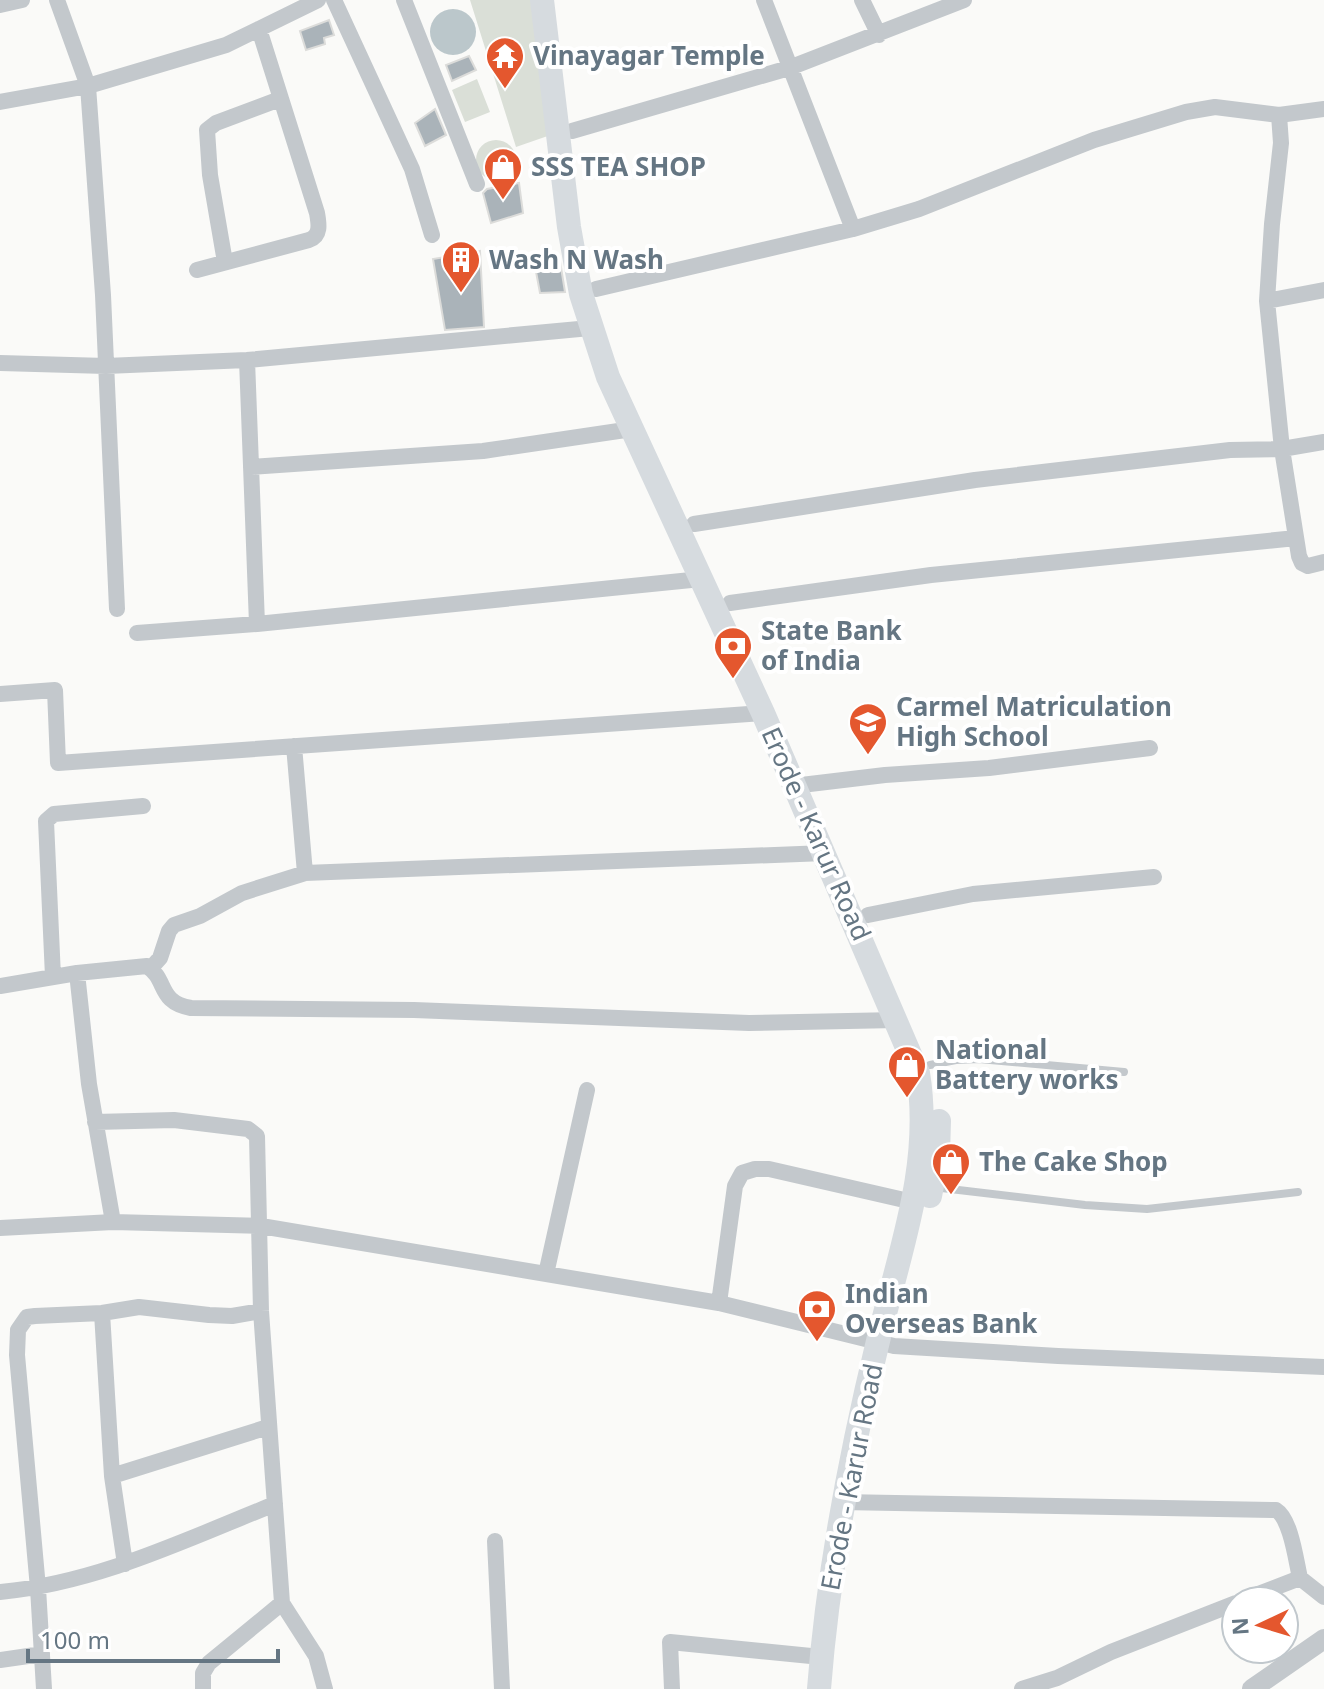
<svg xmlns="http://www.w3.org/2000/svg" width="1324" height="1689" viewBox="0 0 1324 1689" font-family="'Noto Sans',sans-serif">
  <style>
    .green { fill: #dadfd7 }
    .water { fill: #bbc7cb }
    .building { fill: #aab3b9; stroke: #dcdcda; stroke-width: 2 }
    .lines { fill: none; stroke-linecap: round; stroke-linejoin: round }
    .service { stroke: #c3c8cc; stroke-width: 8 }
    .minor { stroke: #c3c8cc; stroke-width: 16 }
    .tertiary { stroke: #c3c8cc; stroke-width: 20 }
    .primary { stroke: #d6dbdf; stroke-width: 24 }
    .labels { text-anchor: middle; stroke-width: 8; stroke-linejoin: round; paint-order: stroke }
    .poi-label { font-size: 26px; font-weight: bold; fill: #657683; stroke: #fff; text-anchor: start }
    .street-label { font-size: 26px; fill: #657683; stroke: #fff }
  </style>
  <rect width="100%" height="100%" fill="#fafaf8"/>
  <path class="green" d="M470 0H546L565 130 516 147Z
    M477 79 490 112 465 122 452 90Z
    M476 160a20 20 0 1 1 40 0a20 20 0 1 1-40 0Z"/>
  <path class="water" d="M430 32a23 23 0 1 1 46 0a23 23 0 1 1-46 0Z"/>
  <path class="building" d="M329 20 334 35 324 38 325 44 306 50 300 31Z
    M469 56 476 70 452 81 446 65Z
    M435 109 446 135 425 146 415 123Z
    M519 183 523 213 491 223 483 193 487 189Z
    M480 251 484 327 445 330 433 259Z
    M534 261H560L565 292 540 293Z"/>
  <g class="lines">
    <path class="service" d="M930 1065 956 1060 979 1059 1124 1072
      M933 1187 1085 1205 1147 1209 1298 1192"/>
    <path class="minor" d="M57 0 88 86 103 295 117 609
      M334 0 412 169 432 235
      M404 0 477 184
      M764 0 853 229
      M862 0 879 35
      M0 5 22 0
      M0 102 88 86 226 45 318 0
      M1279 115 1281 143 1272 224 1267 301 1282 449 1299 556 1302 563 1308 566 1324 562
      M572 131 789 68 964 0
      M225 262 210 175 207 130 216 123 280 99
      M197 270 309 240C321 236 319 224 317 213L259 29
      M596 289 853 229 919 209 1094 140 1186 112 1215 107 1279 115 1324 109
      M1267 301 1324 290
      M247 360 257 624
      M0 363 106 366 247 360 590 328
      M251 467 483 451 632 429
      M694 524 975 480 1230 450 1282 449 1324 442
      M730 603 931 575 1296 538
      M137 633 257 624 701 579
      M0 694 55 690 58 763 763 713
      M294 746 305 873 825 853
      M793 786 885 775 989 768 1150 748
      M868 915 973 894 1154 877
      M151 968 160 958 169 931 174 925 200 916 242 893 305 873
      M77 973 89 1084 113 1222
      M53 977 46 821 54 814 143 806
      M0 986 77 973 147 966C168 980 157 1002 191 1008L414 1010 749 1023 897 1020
      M95 1122 174 1120 248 1129 257 1136 261 1311 282 1603 316 1656 325 1689
      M0 1228 113 1222 261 1226 719 1303 894 1346 1058 1356 1324 1367
      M546 1274 587 1090
      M719 1303 735 1186 742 1173 755 1169H769L913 1202
      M102 1313 112 1476 125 1564
      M112 1476 268 1427
      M841 1502 1276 1510C1291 1519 1296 1561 1300 1578
      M495 1541 502 1689
      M0 1592C97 1583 185 1540 275 1504
      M1240 1601 1300 1578 1324 1597
      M0 1660 42 1654
      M44 1689 38 1588 17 1355 18 1330 27 1317 35 1316 102 1313 139 1307 209 1315 232 1316 261 1311
      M203 1689V1673L209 1663 282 1603
      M672 1689 670 1642 821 1657
      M1022 1689 1057 1678 1111 1652 1236 1603"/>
    <path class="tertiary" d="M1252 1689 1324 1639"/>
    <path class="primary" d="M542 0 569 227 581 294 608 377 763 713 918 1073C933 1165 899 1253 878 1341 850 1456 828 1571 819 1689
      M930 1196 938 1155 939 1121"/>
  </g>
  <defs>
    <symbol id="temple-pin" viewBox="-11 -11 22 30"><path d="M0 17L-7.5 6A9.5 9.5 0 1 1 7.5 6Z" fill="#e4572e" stroke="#fff"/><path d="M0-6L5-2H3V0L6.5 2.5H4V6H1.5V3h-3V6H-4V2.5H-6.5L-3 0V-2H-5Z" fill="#fff"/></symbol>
    <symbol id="shop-pin" viewBox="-11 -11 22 30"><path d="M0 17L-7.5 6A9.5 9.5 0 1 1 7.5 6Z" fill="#e4572e" stroke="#fff"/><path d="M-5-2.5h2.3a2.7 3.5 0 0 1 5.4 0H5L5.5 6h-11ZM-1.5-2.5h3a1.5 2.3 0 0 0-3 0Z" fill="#fff"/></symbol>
    <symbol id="building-pin" viewBox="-11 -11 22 30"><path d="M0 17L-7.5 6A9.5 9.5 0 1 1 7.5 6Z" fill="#e4572e" stroke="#fff"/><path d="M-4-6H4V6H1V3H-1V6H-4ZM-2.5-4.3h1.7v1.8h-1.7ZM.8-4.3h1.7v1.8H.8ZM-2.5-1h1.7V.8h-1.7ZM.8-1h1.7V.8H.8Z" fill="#fff"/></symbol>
    <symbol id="bank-pin" viewBox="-11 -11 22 30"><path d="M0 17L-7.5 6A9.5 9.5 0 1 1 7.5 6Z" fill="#e4572e" stroke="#fff"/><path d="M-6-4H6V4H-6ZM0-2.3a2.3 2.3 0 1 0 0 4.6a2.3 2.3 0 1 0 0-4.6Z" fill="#fff"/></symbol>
    <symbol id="school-pin" viewBox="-11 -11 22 30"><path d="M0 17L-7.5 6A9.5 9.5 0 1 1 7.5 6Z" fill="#e4572e" stroke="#fff"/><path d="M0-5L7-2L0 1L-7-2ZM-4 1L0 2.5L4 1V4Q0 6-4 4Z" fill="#fff"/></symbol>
  </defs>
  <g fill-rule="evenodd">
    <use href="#temple-pin" x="483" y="34" width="44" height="60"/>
    <use href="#shop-pin" x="481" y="145" width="44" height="60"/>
    <use href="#building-pin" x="439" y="238" width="44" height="60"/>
    <use href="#bank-pin" x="711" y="624" width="44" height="60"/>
    <use href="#school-pin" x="846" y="700" width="44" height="60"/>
    <use href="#shop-pin" x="885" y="1043" width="44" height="60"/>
    <use href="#shop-pin" x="929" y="1140" width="44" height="60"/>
    <use href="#bank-pin" x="795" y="1287" width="44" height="60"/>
  </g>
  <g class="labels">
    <g class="poi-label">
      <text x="533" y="65">Vinayagar Temple</text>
      <text x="531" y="176">SSS TEA SHOP</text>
      <text x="489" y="269">Wash N Wash</text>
      <text x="761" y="640">State Bank<tspan x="761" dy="30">of India</tspan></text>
      <text x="896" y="716">Carmel Matriculation<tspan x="896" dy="30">High School</tspan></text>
      <text x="935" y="1059">National<tspan x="935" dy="30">Battery works</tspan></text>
      <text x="979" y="1171">The Cake Shop</text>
      <text x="845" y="1303">Indian<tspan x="845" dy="30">Overseas Bank</tspan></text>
    </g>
    <g class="street-label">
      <text transform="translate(816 834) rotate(66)" y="9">Erode - Karur Road</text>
      <text transform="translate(852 1477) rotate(-79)" y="9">Erode - Karur Road</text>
    </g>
  </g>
  <g transform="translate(1260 1625) rotate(266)"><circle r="38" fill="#ffffff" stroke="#c1c8cd" stroke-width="2"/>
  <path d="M0-6L14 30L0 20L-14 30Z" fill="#e4572e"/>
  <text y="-12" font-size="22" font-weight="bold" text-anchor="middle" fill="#657683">N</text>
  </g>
  <path d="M28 1649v12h250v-12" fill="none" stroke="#657683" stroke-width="4"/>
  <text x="40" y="1649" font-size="24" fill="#657683" stroke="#ffffff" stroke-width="6" paint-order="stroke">100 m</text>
</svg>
